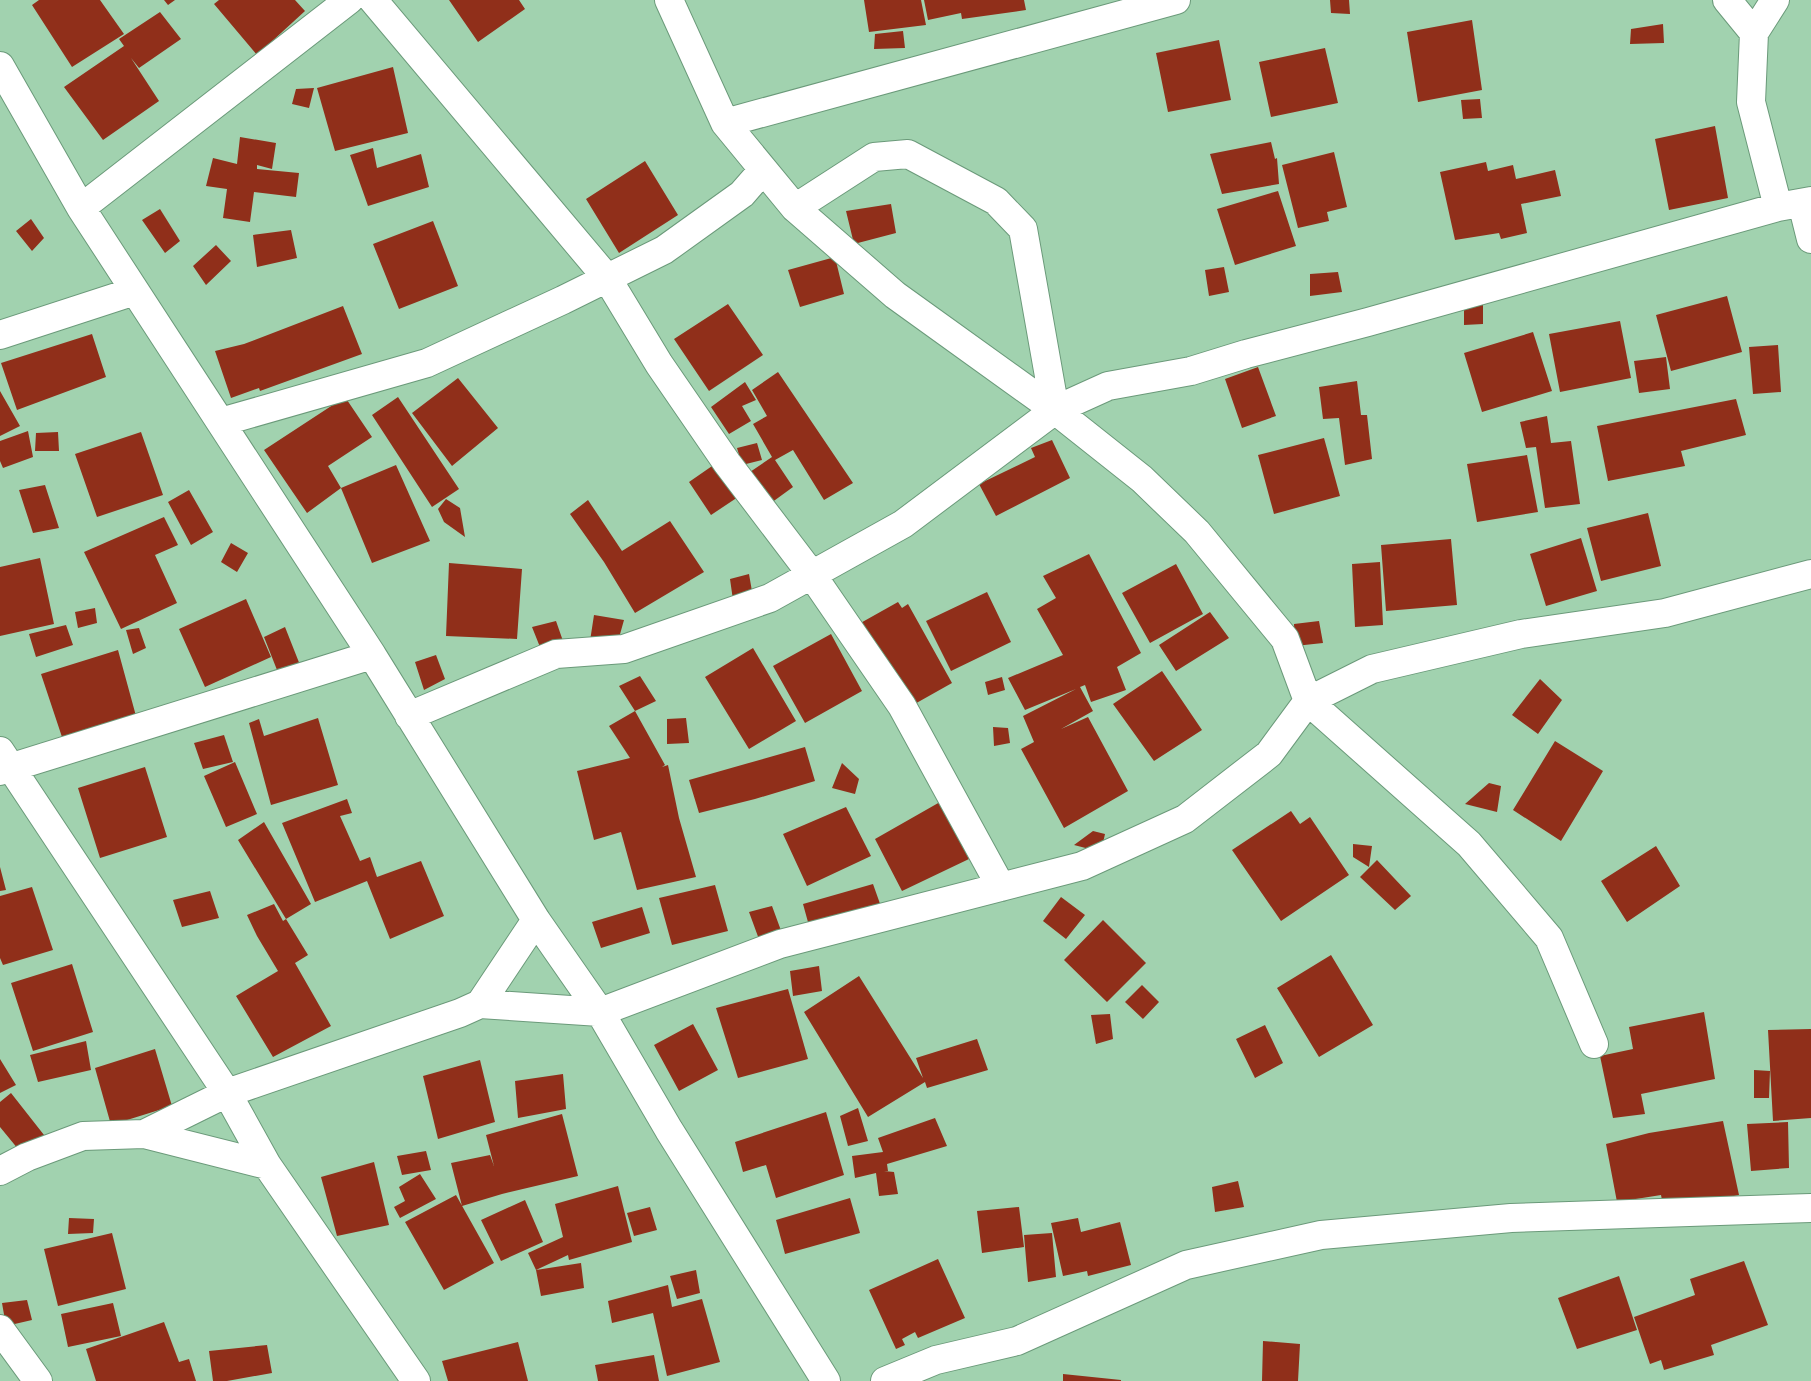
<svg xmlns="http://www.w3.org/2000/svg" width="1811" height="1381" viewBox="0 0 1811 1381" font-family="Ubuntu,sans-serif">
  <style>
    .building { fill: #902f1a }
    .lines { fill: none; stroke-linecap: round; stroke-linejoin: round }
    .street-casing { stroke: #6b9a7a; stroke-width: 30 }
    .street { stroke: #fff; stroke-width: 28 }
  </style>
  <rect width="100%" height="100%" fill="#a1d2af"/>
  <path class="building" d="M39 0H100L124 34 72 67 32 5Z
    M164 0H175L168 5Z
    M219 0H295L305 11 257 55 214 4Z
    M449 0H519L525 9 478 42Z
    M864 0H921L926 25 869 32Z
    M924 0H1024L1026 10 962 19 961 13 928 20Z
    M1330 0H1349L1350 14 1331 13Z
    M160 12 181 39 139 68 131 58 159 101 103 140 64 87 124 46 119 39Z
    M1472 20 1482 90 1418 102 1407 32Z
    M1663 24 1664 43 1630 44 1631 29Z
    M903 31 905 48 874 49 875 34Z
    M1219 40 1231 100 1168 112 1156 53Z
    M1325 48 1338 103 1271 117 1259 62Z
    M393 67 408 133 335 151 317 88Z
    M314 88 309 108 292 104 296 89Z
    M1480 99 1482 118 1463 119 1461 100Z
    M1715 126 1728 198 1669 210 1655 139Z
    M240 137 276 143 272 169 257 165V169L299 173 296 197 254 192 250 222 223 218 227 189 206 186 213 158 237 164Z
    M1271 142 1275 159 1277 158 1279 184 1222 194 1210 154Z
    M373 148 377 168 421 154 429 187 368 206 350 155Z
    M1334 152 1347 207 1327 212 1329 221 1298 228 1282 165Z
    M645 161 678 215 619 253 586 199Z
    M1486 162 1488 171 1513 165 1516 179 1555 170 1561 196 1521 204 1527 233 1501 239 1499 233 1455 240 1440 172Z
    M1278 191 1296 246 1235 265 1217 209Z
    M891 204 896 233 854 244 846 211Z
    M160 209 180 241 165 253 142 220Z
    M31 219 44 238 32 251 16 231Z
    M433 221 458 286 399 309 373 244Z
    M291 230 297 258 257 267 253 235Z
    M216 245 231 261 206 285 193 266Z
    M835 257 844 294 800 307 788 270Z
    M1224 267 1229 292 1209 296 1205 270Z
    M1338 272 1342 292 1310 296V274Z
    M1727 296 1742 352 1671 371 1656 315Z
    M1483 299V324L1464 325V300Z
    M728 304 763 355 709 391 674 339Z
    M343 306 362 354 260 391 259 388 231 398 215 351 244 344Z
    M1620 321 1631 378 1560 392 1549 334Z
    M1533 332 1552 391 1482 412 1464 353Z
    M92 334 106 377 17 410 1 363Z
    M1778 345 1781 392 1753 394 1749 347Z
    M1666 357 1670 389 1639 393 1634 361Z
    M1258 367 1276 416 1242 428 1225 379Z
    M778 372 853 483 824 500 793 450 775 460 793 487 771 503 750 472 772 457 753 424 767 416 752 390Z
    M458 378 498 428 452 466 412 413Z
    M1357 381 1361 415H1367L1372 459 1345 465 1339 418 1323 419 1319 387Z
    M745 382 756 400 742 406 751 421 729 434 711 407Z
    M0 391 20 426 0 436Z
    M345 397 372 437 328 466 341 488 307 513 264 450Z
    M398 397 459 489 432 507 372 415Z
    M1736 399 1746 435 1681 451 1685 466 1608 481 1597 426Z
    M1547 416 1551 443 1571 441 1580 504 1545 508 1536 447 1526 448 1520 422Z
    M28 431 33 457 3 468 0 461V441Z
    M58 432 59 451H35L36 433Z
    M141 432 163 495 97 517 75 454Z
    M1324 438 1340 496 1274 514 1258 455Z
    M1052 440 1070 478 996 516 979 484 1035 457 1031 448Z
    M757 443 762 460 742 465 737 448Z
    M1527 455 1538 512 1477 522 1467 464Z
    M715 464 738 497 711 515 689 482Z
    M396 465 430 541 372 563 341 488Z
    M45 485 59 528 33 533 19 490Z
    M189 490 213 532 191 545 168 502Z
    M446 499 460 508 465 537 444 522 438 509Z
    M588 500 622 551 670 521 704 572 635 613 604 562 570 514Z
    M1648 513 1661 566 1601 581 1587 528Z
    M164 517 178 545 155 555 177 603 121 629 84 552Z
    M1581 538 1597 591 1546 606 1530 554Z
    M1451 539 1457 605 1386 611 1381 545Z
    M231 543 248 553 237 572 221 562Z
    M1089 554 1141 653 1117 667 1126 690 1091 702 1085 685 1080 687 1093 711 1061 729 1088 717 1128 791 1064 828 1021 749 1034 742 1023 716 1076 689 1025 710 1008 678 1063 655 1037 609 1056 598 1043 576Z
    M40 558 54 624 0 636V567Z
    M1380 562 1383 625 1355 627 1352 564Z
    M449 563 522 569 517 639 446 636Z
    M1176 564 1203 614 1150 643 1122 593Z
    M749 574 753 597 733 600 730 579Z
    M987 592 1011 642 951 671 926 621Z
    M246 599 271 657 205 687 179 629Z
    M898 602 902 608 908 604 952 683 904 710 857 625Z
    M95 608 97 623 78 628 75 612Z
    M1210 612 1229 638 1176 671 1159 645Z
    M594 615 624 620 617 645 590 641Z
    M556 621 563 641 540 647 532 627Z
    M1319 621 1323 643 1295 646 1294 624Z
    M66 625 73 645 36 657 29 634Z
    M285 627 300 665 279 675 264 637Z
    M139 628 146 648 133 654 126 630Z
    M831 634 862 691 805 723 773 666Z
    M753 648 796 721 749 749 705 677Z
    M118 650 136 716 62 737 41 674Z
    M436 655 445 679 424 690 415 662Z
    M1162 671 1202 730 1154 761 1113 704Z
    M640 676 656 701 635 711 619 686Z
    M1002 677 1005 690 988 695 985 682Z
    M1540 679 1562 700 1538 734 1512 715Z
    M635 711 665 765 662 767 668 765 679 818 696 877 637 890 621 832 594 840 577 771 630 758 609 726Z
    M318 718 338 785 271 805 249 723 259 719 264 736Z
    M686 718 689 743 667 744V719Z
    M993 727 1008 728 1010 743 994 746Z
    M224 735 233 762 203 769 194 743Z
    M1555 741 1603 771 1561 841 1513 810Z
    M805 747 815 781 755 799 699 813 689 780Z
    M235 762 257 814 226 827 204 776Z
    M842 763 859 779 855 794 832 788Z
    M145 767 167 837 100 858 78 788Z
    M1489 783 1501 786 1497 812 1465 804Z
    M347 799 352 813 340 816 360 861 370 857 377 877 421 861 444 916 390 939 367 881 315 902 282 823Z
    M940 802 969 859 902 891 875 839Z
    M846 807 871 856 807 886 783 834Z
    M1291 811 1300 824 1310 817 1349 875 1281 921 1232 850Z
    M264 822 311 904 286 919 238 840Z
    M1093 831 1105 834 1101 852 1074 845Z
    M1353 844 1372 846 1369 867 1353 857Z
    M1656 846 1680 886 1627 922 1601 881Z
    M1377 860 1411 896 1395 910 1360 877Z
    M0 867 6 890 0 891Z
    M873 884 884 915 811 933 803 904Z
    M715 885 728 931 672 945 659 898Z
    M32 887 53 950 3 965 0 958V896Z
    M210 891 219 918 182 927 173 900Z
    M1061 897 1085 915 1066 939 1043 921Z
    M274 904 283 921 286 919 308 955 295 963 331 1026 273 1057 236 996 278 971 257 936 247 915Z
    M772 906 783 936 760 942 749 912Z
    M642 907 650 933 601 948 592 922Z
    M1103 920 1146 963 1107 1002 1064 960Z
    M1331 955 1373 1025 1319 1057 1277 988Z
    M72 964 93 1032 33 1051 11 983Z
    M819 966 822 991 793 996 790 971Z
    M859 976 923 1078 916 1058 977 1039 988 1070 927 1088 925 1082 868 1117 804 1012Z
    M1142 985 1159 1002 1143 1019 1125 1002Z
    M788 989 808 1059 738 1078 716 1008Z
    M1704 1012 1715 1079 1641 1094 1645 1114 1613 1118 1600 1056 1633 1049 1629 1027Z
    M1110 1014 1113 1039 1096 1044 1091 1015Z
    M693 1024 718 1070 679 1091 654 1045Z
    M1265 1025 1283 1063 1255 1078 1236 1039Z
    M1811 1029V1118L1773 1121 1768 1030Z
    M86 1041 91 1070 38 1082 30 1055Z
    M155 1049 172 1106 111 1125 95 1068Z
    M0 1059 16 1085 0 1093Z
    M480 1060 495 1122 438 1139 423 1076Z
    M1754 1070 1770 1071 1769 1098H1754Z
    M563 1074 566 1109 518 1118 515 1081Z
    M11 1093 44 1135 23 1155 0 1127V1102Z
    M858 1108 868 1141 848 1146 840 1116Z
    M826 1112 844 1175 776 1198 766 1165 743 1172 735 1142Z
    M562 1114 578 1176 502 1194 462 1206 451 1163 490 1155 494 1166 486 1135Z
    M935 1118 947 1146 887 1164 888 1171H884L894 1172 898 1194 879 1196 876 1173 855 1178 852 1156 883 1152 878 1138Z
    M1723 1121 1739 1195 1664 1210 1661 1195 1617 1202 1606 1144 1649 1133Z
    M1788 1122 1789 1168 1751 1171 1747 1124Z
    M426 1151 431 1170 402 1175 397 1156Z
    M374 1162 389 1225 337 1236 321 1177Z
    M420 1174 436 1199 400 1218 394 1207 405 1201 399 1187Z
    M1238 1181 1244 1207 1215 1212 1212 1187Z
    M618 1186 632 1242 569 1260 568 1255 536 1270 581 1263 584 1288 541 1296 536 1270 528 1253 563 1237 555 1204Z
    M456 1195 494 1263 444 1290 405 1222Z
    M850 1198 860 1233 785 1254 776 1220Z
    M525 1200 543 1242 501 1261 481 1220Z
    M650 1207 657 1230 634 1236 627 1213Z
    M1019 1207 1024 1247 982 1253 977 1211Z
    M69 1218 94 1219 93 1233 68 1234Z
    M1078 1218 1081 1232 1120 1222 1131 1265 1088 1276 1087 1271 1063 1276 1051 1223Z
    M112 1233 126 1289 58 1306 44 1249Z
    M1052 1233 1056 1277 1028 1282 1024 1235Z
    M938 1259 965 1318 918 1338 915 1332 902 1339 905 1345 896 1349 869 1290Z
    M1744 1261 1768 1325 1711 1345 1714 1355 1664 1370 1661 1360 1650 1364 1634 1317 1695 1295 1690 1279Z
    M696 1270 700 1293 677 1299 670 1276Z
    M1619 1276 1637 1330 1577 1349 1558 1298Z
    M668 1285 672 1307 702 1299 720 1362 667 1376 653 1313 612 1323 608 1301Z
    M27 1300 32 1320 6 1326 2 1303Z
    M113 1303 121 1336 68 1347 61 1314Z
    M164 1322 179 1362 189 1359 196 1381H96L86 1349Z
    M1263 1341 1300 1344 1298 1381H1262Z
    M518 1342 528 1381H448L442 1361Z
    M267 1345 272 1373 227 1381H213L209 1351Z
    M654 1355 659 1381H598L595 1365Z
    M1063 1374 1121 1380V1381H1063Z"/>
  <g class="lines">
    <defs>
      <path id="street" d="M373 0 607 278 659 364 727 463 812 575 902 706 1001 887
        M669 0 725 123 795 208 895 295 1055 410 1142 479 1197 532 1285 639 1308 701 1469 844 1549 938 1594 1044
        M1727 0 1754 33
        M1775 0 1754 33 1751 102 1778 207
        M0 66 81 208 372 655 536 920 600 1012 669 1130 826 1381
        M725 123 1176 0
        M1802 203 1811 239
        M81 208 349 0
        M795 208 874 157 908 154 996 201 1023 229 1055 410
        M0 335 135 291
        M221 422 427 363 563 300 664 250 742 194 763 170
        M409 716 556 654 624 649 770 598 903 524 1055 410 1108 386 1191 371 1246 354 1368 322 1778 207 1811 201
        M0 751 227 1093 267 1165 416 1381
        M0 771 372 655
        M480 1004 600 1012 780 944 1082 866 1185 819 1269 754 1308 701 1372 669 1521 634 1665 613 1811 574
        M144 1134 267 1165
        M0 1171 27 1157 83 1136 144 1134 227 1093 460 1013 480 1004 536 920
        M0 1329 38 1381
        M885 1381 936 1360 1017 1341 1186 1265 1321 1235 1511 1218 1811 1208"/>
    </defs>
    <use href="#street" class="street-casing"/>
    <use href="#street" class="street"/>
  </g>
</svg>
